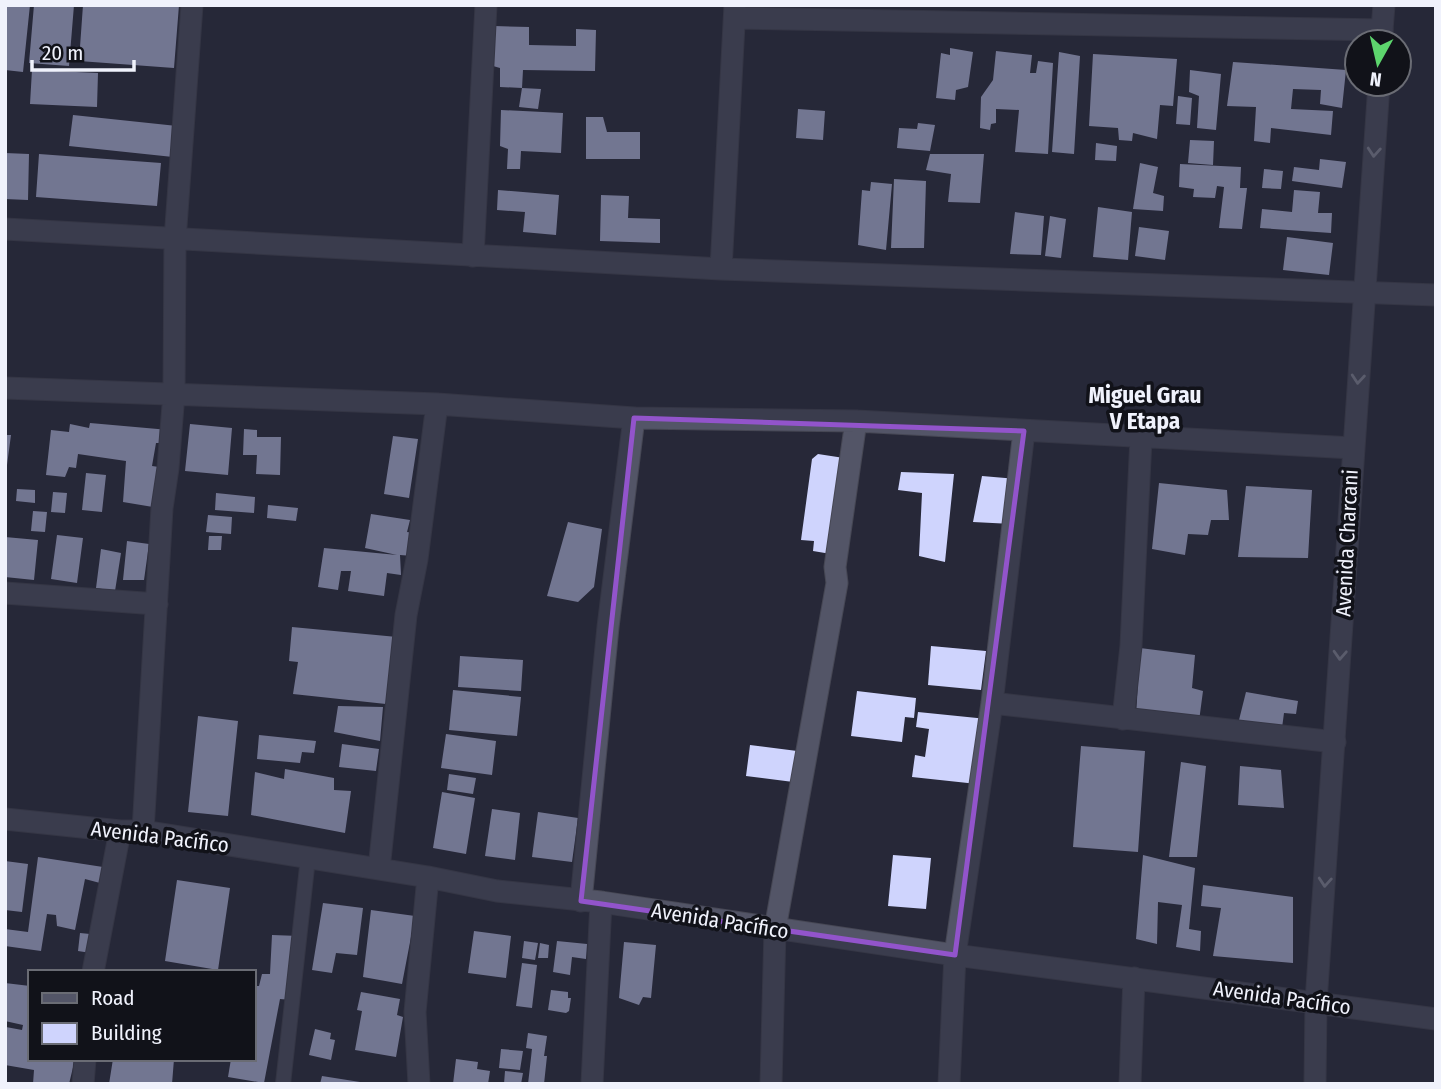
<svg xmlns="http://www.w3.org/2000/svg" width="1441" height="1089" viewBox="0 0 1441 1089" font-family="'Fira Sans Condensed',sans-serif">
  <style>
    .building { fill: #cfd4fd }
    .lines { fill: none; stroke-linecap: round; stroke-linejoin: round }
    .lane-casing { stroke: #464754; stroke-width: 16 }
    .street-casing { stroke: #464754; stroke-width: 23 }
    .secondary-casing { stroke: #464754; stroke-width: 23 }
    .lane { stroke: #535567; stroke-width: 14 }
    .street { stroke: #535567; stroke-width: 21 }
    .secondary { stroke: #535567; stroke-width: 21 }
    .oneway { stroke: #9a9caa }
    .marked { fill: none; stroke: #9254cb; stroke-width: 5; stroke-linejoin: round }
    .labels { text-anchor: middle; stroke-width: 7; stroke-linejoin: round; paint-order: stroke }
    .street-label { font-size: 21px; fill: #f0f2fc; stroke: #111219 }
    .neighbourhood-label { font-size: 23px; font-weight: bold; fill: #f0f2fc; stroke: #111219 }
  </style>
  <rect width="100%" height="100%" fill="#272838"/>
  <path class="building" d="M5 5H30L23 72 5 70Z
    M34 5H74L69 66 29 63Z
    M83 5H179L174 68 79 61Z
    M494 26 529 27V45L576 46V29L596 30 595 71 523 70 522 88 500 87V68L493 66Z
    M950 48 973 52 968 87 956 90 955 100 936 98 941 53 950 55Z
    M996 51 1032 55 1030 73H1036L1038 61 1053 63 1048 154 1015 152 1019 110 996 109V123L991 124 990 130 980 128 981 97 993 80Z
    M1059 52 1080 56 1074 154 1052 152Z
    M1093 54 1177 59 1173 106 1160 105 1157 139 1133 133 1132 141 1119 140 1118 128 1089 126Z
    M1233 62 1346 70 1342 108 1320 104 1321 90 1293 89 1291 109 1333 111 1331 135 1271 128 1270 143 1254 141 1256 107 1227 106Z
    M32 70 98 73 97 107 30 104Z
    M1190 70 1221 74 1216 130 1197 128 1199 96 1189 92Z
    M522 88 541 89 538 109 519 107Z
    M1178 96 1192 98 1190 125 1176 124Z
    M798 109 825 111 823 140 796 138Z
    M501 110 563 113 561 153 521 151 520 169H507L508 149 500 146Z
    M73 115 177 126 173 157 69 146Z
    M586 117H603L607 132H640V159H586Z
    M918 123 935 125 930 151 897 148 899 128 917 129Z
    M1190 140 1214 141 1213 165 1188 163Z
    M1096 143 1117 146 1116 161 1095 160Z
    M5 153 29 154 28 200 5 199Z
    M39 154 161 163 157 206 36 197Z
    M930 154H984L980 203 948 202 951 174 926 170Z
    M1320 159 1346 162 1342 188 1292 181 1294 167 1319 170Z
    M1140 163 1158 167 1153 193 1164 196 1163 211 1133 209Z
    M1180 164 1241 167 1240 188H1247L1242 229 1219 228 1224 187 1217 186 1215 198 1193 197 1194 189 1179 187Z
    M1264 169 1283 171 1281 189 1262 188Z
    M894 179 926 181 924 248H891Z
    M871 182 892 184 886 250 858 245 862 190 870 191Z
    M498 190 559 195 556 235 523 232 525 212 497 210Z
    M1294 190 1320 192 1318 213H1332L1331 233 1260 228 1262 209 1292 212Z
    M601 195 629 196 628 218 660 219V243L600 241Z
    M1098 207 1132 212 1128 260 1093 257Z
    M1015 212 1044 216 1041 255 1010 254Z
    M1050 216 1066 219 1061 258 1045 256Z
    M1139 227 1169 231 1165 260 1135 256Z
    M1287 237 1333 243 1329 275 1283 270Z
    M90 423 169 430 168 443H156L152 466 166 468 159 508 123 502 126 461 78 454 76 468 69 467 65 477 46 475 51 430 69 432 70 424 89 428Z
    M190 424 232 428 228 475 185 471Z
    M244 429 257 430V437H281L280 475 256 474 257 455H243Z
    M5 435H11L7 465H5Z
    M393 436 418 439 409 498 384 494Z
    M818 454 844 458 831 554 813 551 814 541 801 540 812 459Z
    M901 472 954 474 945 562 919 556 922 493 898 490Z
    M86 473 106 475 102 512 82 510Z
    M982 476 1017 479 1012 524 973 522Z
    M1159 483 1227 490 1229 520H1211L1208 535 1188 534 1185 555 1152 549Z
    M1246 486 1312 490 1308 558 1238 557Z
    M17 489 35 490V503L16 501Z
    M53 492 67 493 65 513 51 512Z
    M216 493 255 497 254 513 215 510Z
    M268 505 298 508 296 521 267 518Z
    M33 511 47 512 45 532 31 531Z
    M371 514 410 520 407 532 415 533 413 556 400 555 401 575 387 573 384 596 348 591 351 571H341L338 590 318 587 324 548 397 555 365 548Z
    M208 515 232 517 231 534 206 532Z
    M568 522 602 529 594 587 578 602 547 596Z
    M57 535 83 538 77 583 51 579Z
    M209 536H222L221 550H208Z
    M5 537 38 540 34 580 5 577Z
    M127 541 149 544 144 580H123Z
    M101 549 121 553 115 591 96 588Z
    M292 627 397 637 386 704 293 694 298 662 289 661Z
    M931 646 986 651 981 690 928 685Z
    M1140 648 1195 655 1192 688 1203 691 1199 721 1136 717Z
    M460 656 523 660 521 691 458 687Z
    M453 690 521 697 517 736 449 730Z
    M857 691 916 698 914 718 905 717 902 742 851 736Z
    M1246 692 1298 701 1296 714 1284 713 1282 728 1238 724Z
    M338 706 383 707 380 741 334 732Z
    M918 712 987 719 977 784 912 777 915 755 925 757 929 729 916 727Z
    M198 716 238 721 228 816 188 812Z
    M446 734 496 741 492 775 441 768Z
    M259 735 316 741 314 753 302 752 300 763 257 759Z
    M342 744 379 749 376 771 339 767Z
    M750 745 805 752 801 783 746 776Z
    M1081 746 1145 751 1138 852 1073 847Z
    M1181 762 1206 766 1197 857H1169Z
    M1240 766 1281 770 1284 808 1238 805Z
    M285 769 334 778V790L351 791 345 833 251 815 255 772 284 779Z
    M449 774 476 778 473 794 447 790Z
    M442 792 475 798 466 854 433 848Z
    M492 809 520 813 515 860 485 856Z
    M538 812 578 818 572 862 532 857Z
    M893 855 931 858 926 909 888 906Z
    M1143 855 1195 868 1189 929 1201 931 1200 951 1176 947 1182 905 1158 902 1157 944 1136 939Z
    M38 857 103 867 100 883 85 879 75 930 57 926 56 915 47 914 41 951 5 946V929L28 932Z
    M5 861 28 864 22 912 5 910Z
    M177 880 230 888 218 970 165 961Z
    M1203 885 1293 897V963L1213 956 1221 908 1201 906Z
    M323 903 363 908 357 955 336 953 332 973 312 970Z
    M371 910 415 916 402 984 363 977Z
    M474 931 511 936 506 978 468 973Z
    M80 933 100 935 97 954 78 951Z
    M272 935 299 936 292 1000 280 999 264 1083 228 1077 231 1059H254V986H259L262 974H270Z
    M524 941 538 943 535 960 522 958Z
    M557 941 587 944 586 959 572 957 570 975 553 972Z
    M624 942 656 945 651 998 643 997 639 1005 619 998Z
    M540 943 549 945 548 958H538Z
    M522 963 537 965 532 1008 516 1006Z
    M5 983 30 986V1059H75L69 1084H33L34 1070 5 1065 6 1027 22 1030 23 1025 5 1021Z
    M551 990 568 992V998H571L569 1011 566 1013 548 1010Z
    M361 992 400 999 397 1015 403 1017 396 1057 355 1050 362 1011 357 1010Z
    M315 1029 331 1033 330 1039 335 1040 331 1060 309 1055Z
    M528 1033 547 1036 544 1056H547L544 1084H528L532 1049 526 1048Z
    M501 1049 523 1051 520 1070 499 1068Z
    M113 1059H174L172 1084H109Z
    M456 1059 478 1062 477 1069 490 1071 488 1084H453Z
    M505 1071 523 1073 521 1084H504Z
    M322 1076 360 1082V1084H320Z"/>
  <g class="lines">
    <defs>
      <path id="lane" d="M283 1084 308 858"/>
      <path id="street" d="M735 18 1382 30
        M5 229 721 269 1436 295
        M473 256 486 5
        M721 269 735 5
        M5 388 437 404 634 418 856 421 1353 448
        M5 593 157 604
        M992 703 1335 742
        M1123 719 1131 646 1141 438
        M5 819 120 831H143L428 877 497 891 601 902 955 955 1436 1019
        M143 831 162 508 168 468 174 393 175 240 192 5
        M379 869 406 615 417 559 437 404
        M581 901 608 627 634 418
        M93 972 120 831
        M83 1084 85 1059
        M419 1084 415 1012 428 877
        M592 1084 601 902
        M771 1084 775 929 837 583 835 567 856 421
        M949 1084 955 955 992 703 1024 431
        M1130 1084 1134 978
        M1315 1084 1316 1002"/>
      <path id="secondary" d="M1381 42 1384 5
        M1316 1002 1379 84"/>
    </defs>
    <use href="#lane" class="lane-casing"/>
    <use href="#street" class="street-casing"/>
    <use href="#secondary" class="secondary-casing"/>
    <use href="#lane" class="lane"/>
    <use href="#street" class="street"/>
    <use href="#secondary" class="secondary"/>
  </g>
  <defs><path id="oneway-chevron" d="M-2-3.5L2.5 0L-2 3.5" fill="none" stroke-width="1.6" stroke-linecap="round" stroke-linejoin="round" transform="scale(1.75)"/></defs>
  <g class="oneway">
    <use href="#oneway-chevron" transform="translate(1374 152) rotate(94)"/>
    <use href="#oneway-chevron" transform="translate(1358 379) rotate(95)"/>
    <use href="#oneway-chevron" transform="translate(1340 655) rotate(93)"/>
    <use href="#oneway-chevron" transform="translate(1325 882) rotate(94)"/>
  </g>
  <path d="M0 0H1441V1089H0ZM634 418 1024 431 955 955 581 901Z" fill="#272838" fill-opacity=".55" fill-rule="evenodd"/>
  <path class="marked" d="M634 418 1024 431 955 955 581 901Z"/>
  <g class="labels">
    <g class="street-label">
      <text transform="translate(1347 543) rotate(-87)" y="7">Avenida Charcani</text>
      <text transform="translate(160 837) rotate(7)" y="7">Avenida Pacífico</text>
      <text transform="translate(720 921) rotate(9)" y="7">Avenida Pacífico</text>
      <text transform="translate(1282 998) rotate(8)" y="7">Avenida Pacífico</text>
    </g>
    <g class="neighbourhood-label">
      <text x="1145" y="403">Miguel Grau<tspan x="1145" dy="26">V Etapa</tspan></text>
    </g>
  </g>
  <rect width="1441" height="1089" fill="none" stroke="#f0f2fc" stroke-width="14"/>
  <rect x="28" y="970" width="228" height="91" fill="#111219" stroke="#6a6c74" stroke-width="2"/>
  <rect x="42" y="993" width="35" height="10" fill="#535567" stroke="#6a6c74" stroke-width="2"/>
  <text x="91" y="1005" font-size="21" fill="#f0f2fc">Road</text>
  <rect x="42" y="1023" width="35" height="21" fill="#cfd4fd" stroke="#6a6c74" stroke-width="2"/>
  <text x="91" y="1040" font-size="21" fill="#f0f2fc">Building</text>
  <g transform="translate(1378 63) rotate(188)"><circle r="33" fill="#111219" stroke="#6a6c74" stroke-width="2"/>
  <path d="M0-5L12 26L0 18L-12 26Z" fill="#5dd56d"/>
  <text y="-10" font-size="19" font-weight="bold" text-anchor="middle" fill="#f0f2fc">N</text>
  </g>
  <path d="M32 60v10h102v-10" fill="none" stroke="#f0f2fc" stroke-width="3.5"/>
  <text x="42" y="60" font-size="21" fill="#f0f2fc" stroke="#111219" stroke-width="5" paint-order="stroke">20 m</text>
</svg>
